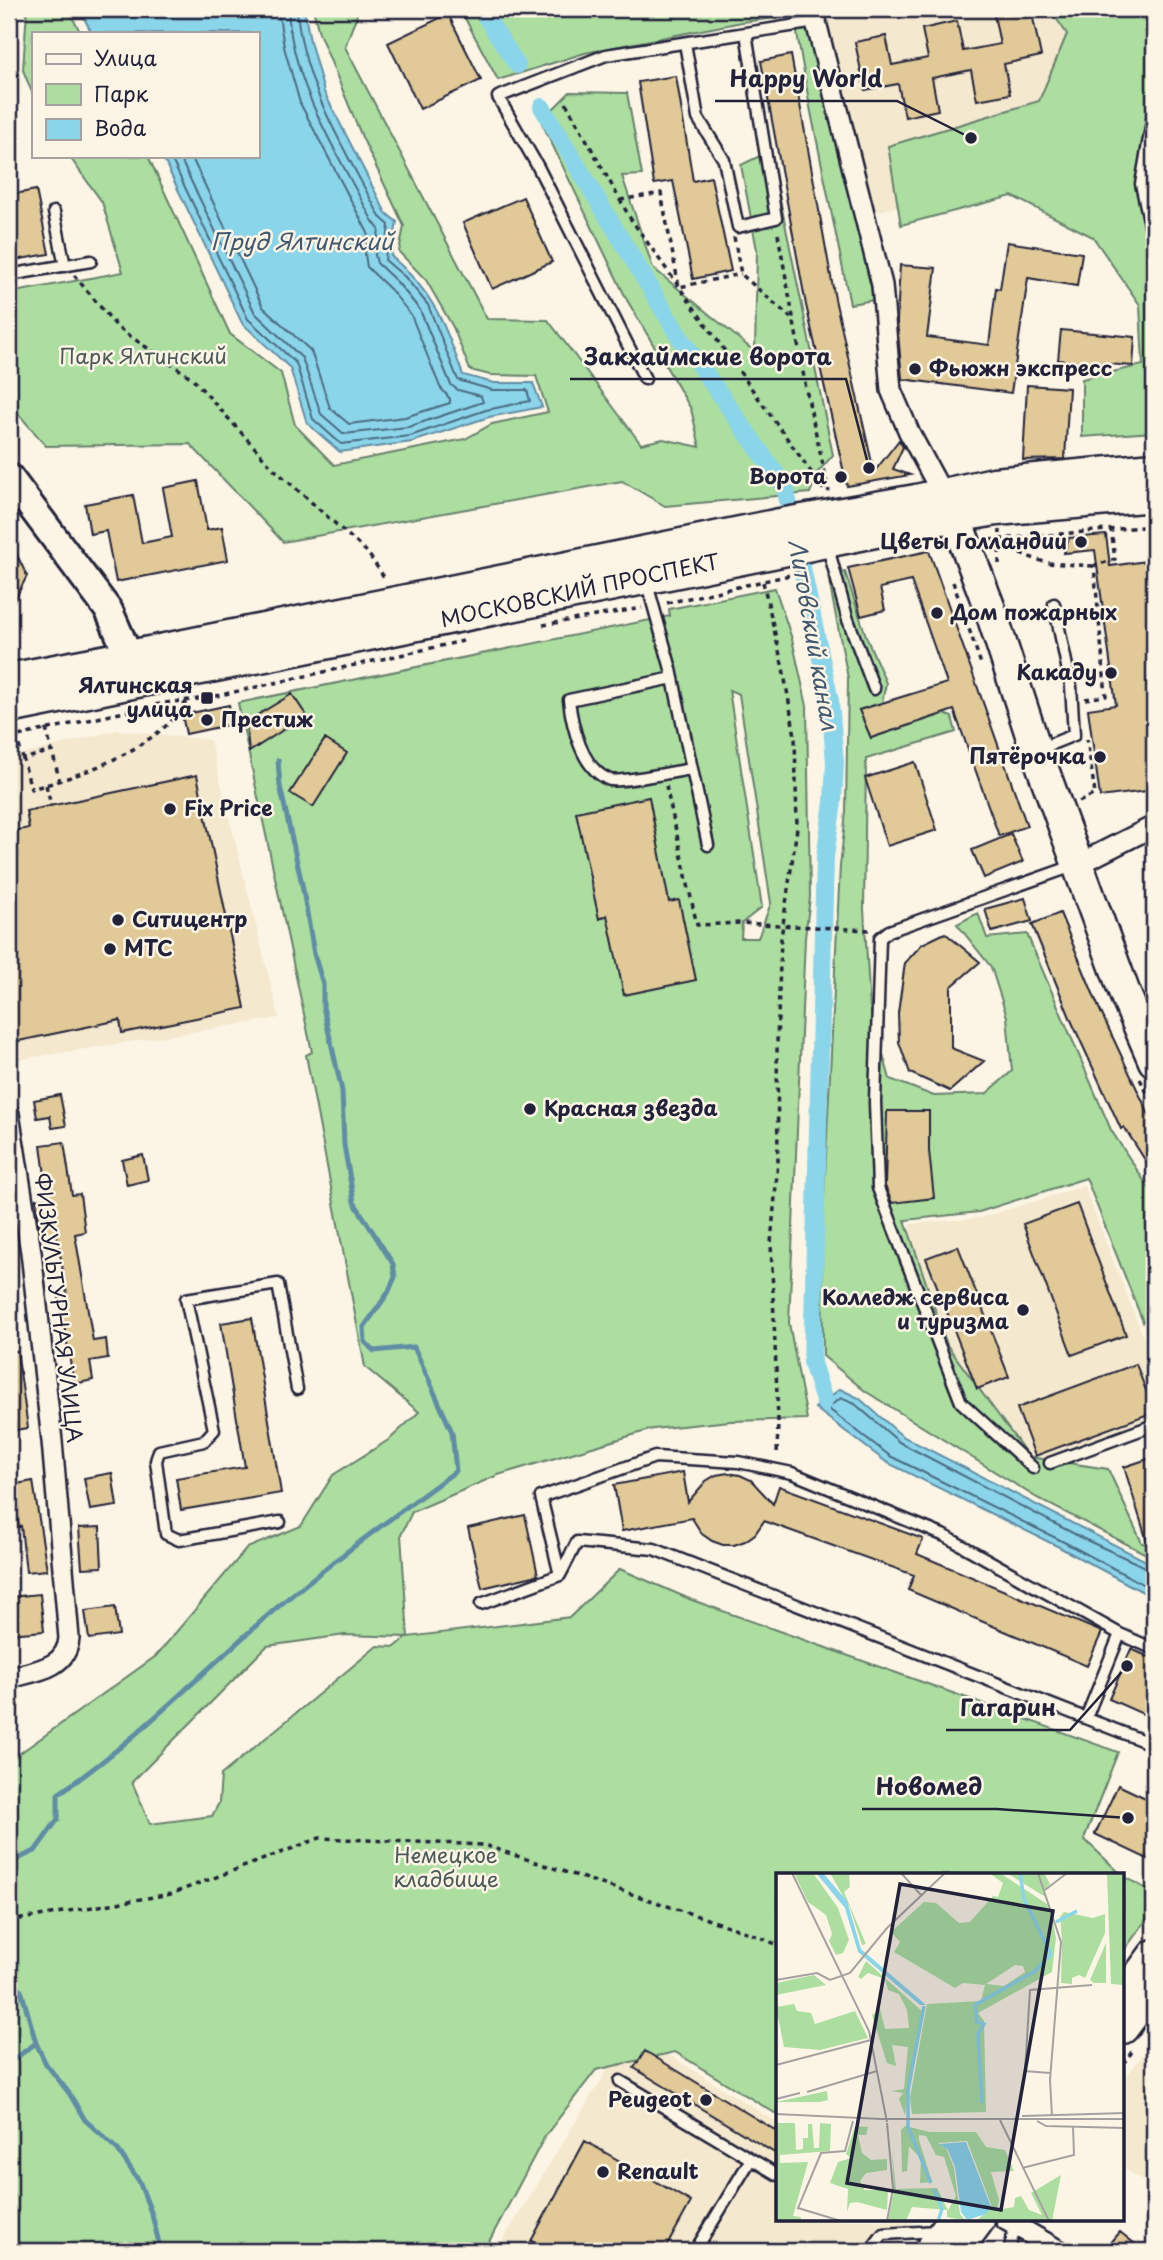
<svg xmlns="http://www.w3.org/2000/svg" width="1163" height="2260" viewBox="0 0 1163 2260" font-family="'Playpen Sans',sans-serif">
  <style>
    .built { fill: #f4e8ce }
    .green { fill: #acdea0; stroke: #67806e; stroke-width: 2; fill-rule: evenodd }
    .water { fill: #8bd5eb; stroke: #618da5; stroke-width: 2 }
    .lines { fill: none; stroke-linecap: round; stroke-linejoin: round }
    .shore { stroke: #4c6a81; stroke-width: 2 }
    .stream { stroke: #618da5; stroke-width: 5 }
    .canal { stroke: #8bd5eb; stroke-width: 18 }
    .building { fill: #e1ca98; stroke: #22223b; stroke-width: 2 }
    .lane-casing { stroke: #22223b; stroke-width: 15 }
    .street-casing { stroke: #22223b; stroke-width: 24 }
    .secondary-casing { stroke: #22223b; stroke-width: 32 }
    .primary-casing { stroke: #22223b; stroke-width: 35 }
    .path { stroke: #22223b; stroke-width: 3.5; stroke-dasharray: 5 5; stroke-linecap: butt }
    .lane { stroke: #fcf5e5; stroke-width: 10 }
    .street { stroke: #fcf5e5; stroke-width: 19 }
    .secondary { stroke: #fcf5e5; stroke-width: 26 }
    .primary { stroke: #fcf5e5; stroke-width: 30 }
    .poi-dot { fill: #22223b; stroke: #fcf5e5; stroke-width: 2.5 }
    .labels { text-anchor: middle; stroke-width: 5; stroke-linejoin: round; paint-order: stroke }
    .park-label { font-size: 21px; fill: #4b5a59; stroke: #fcf5e5 }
    .poi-label { font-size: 21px; font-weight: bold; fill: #22223b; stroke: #fcf5e5; text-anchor: start }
    .street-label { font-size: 21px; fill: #22223b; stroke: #fcf5e5 }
    .water-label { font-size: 23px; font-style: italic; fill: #425870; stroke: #fcf5e5 }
    .inset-river { fill: none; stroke: #8bd5eb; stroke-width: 3.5 }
    .inset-road { fill: none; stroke: #a5a1a1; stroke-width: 2 }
    .view { fill: #22223b; fill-opacity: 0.15; stroke: #22223b; stroke-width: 3.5 }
    .inset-edge { fill: none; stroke: #22223b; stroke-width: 3.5 }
    .leader { fill: none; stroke: #22223b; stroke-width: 2.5 }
    .callout-dot { fill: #22223b; stroke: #fcf5e5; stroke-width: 2.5 }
    .callout-label { font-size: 23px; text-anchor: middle; font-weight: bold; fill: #22223b; stroke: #fcf5e5; stroke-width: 5; stroke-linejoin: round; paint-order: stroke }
  </style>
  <rect width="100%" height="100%" fill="#fcf5e5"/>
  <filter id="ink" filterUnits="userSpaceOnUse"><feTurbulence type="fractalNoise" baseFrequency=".0143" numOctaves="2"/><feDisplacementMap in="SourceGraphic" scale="14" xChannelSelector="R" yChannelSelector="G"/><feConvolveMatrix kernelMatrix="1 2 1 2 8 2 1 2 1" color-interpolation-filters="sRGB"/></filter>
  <g filter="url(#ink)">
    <path class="built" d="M828 9H1128L1058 166 876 212 830 38Z
      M117 730 210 740 279 1018 9 1061V758Z
      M1084 1186 1154 1364V1420L1018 1470 951 1407 913 1250 910 1224 980 1218Z
      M1154 2040V2189L1123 2167V2081Z
      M653 2050 674 2058 778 2123V2220H916L892 2251H496L616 2056Z"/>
    <path class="green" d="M27 9H71V15L81 33H33V95L23 70Z
      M313 9H359L345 47 487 319 548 320 641 444 663 439 700 447 691 409 627 300 541 121 570 92 627 93 642 175 622 176 653 268 755 352 757 250 741 165 770 151 833 455 818 472 810 493 665 506 622 481 283 542 190 444 46 446 9 403V293L123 272 102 202 69 156H148L230 334 281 373 295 425 334 465 465 439 492 424 548 412 536 376 490 375 470 370 453 327 426 280 399 252 404 226 362 137 319 33Z
      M460 9H809L874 300 850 304 810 107 794 16 742 22 585 53 498 80Z
      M1050 9H1154V432L1082 437V379L1143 365 1140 305 1093 237 1012 196 901 225 888 146 1039 101 1067 34Z
      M845 572 867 639 886 683 882 703 859 710 871 738 944 714 952 717 956 732 866 759 864 909 870 1008 890 1079 934 1096 986 1094 1012 1071 1007 1017 991 967 957 924 978 913 987 938 1027 934 1111 1130 1154 1196V1304L1143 1322 1086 1178 979 1212 905 1220 947 1345 1029 1457 1108 1469 1142 1543 1154 1545V1558L1037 1498 865 1391 823 1356 822 1240 840 866 846 812 848 678 828 576Z
      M775 588 792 639 807 706 810 897 805 938 789 1323 807 1419 730 1421 653 1429 498 1475 412 1512 401 1535 408 1637 570 1617 620 1569 692 1600 1118 1752 1084 1839 1122 1875H778V2115L675 2052 596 2070 545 2136 484 2251H11L9 2247V1761L156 1656 247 1548 301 1526 333 1475 390 1439 419 1412 365 1367 306 1055 312 1052 238 703 670 616 669 609ZM729 690 739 694 771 903 758 938H741L742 923 762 907ZM345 1635 407 1637 395 1647 377 1646 221 1775 219 1803 212 1816 150 1824 132 1782 267 1646Z
      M1123 1876 1154 1893V1909L1123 1952Z"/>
    <path class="water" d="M79 9H304L310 41 324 92 386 213 397 222 391 256C435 294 444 323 463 375L494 383H533L542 407 489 417 412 442 340 452 307 423 290 368 242 323 162 156H257V33H92Z
      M840 1389 859 1398 902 1436 1154 1565V1598L1059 1547 886 1462 815 1408Z"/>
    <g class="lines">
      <path class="shore" d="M170 156 248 319 296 363 313 419 341 444 410 436 486 410 530 401 527 390H492L458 380 428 305 405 277 385 260 389 225 380 217C346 151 302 84 297 9
        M179 156 255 313 302 358 321 414 344 434 408 427 483 402 481 396 458 390 451 385 420 310 398 283 377 263 375 255 379 229 372 220C338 154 292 85 288 9
        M191 156 263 307 311 351 330 408 349 424 405 417 450 403V399L440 387 411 315 391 290 367 267 365 254 368 233 300 103 284 47 278 9
        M1154 1571 1084 1539 899 1442 855 1404 841 1398 830 1406V1410L890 1456 1062 1541 1154 1590"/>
      <path class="stream" d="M9 1863 35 1851 58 1819V1794C141 1738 209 1664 286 1600 341 1555 399 1512 456 1471L452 1432 414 1347 374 1351 365 1342 364 1327 388 1293 395 1277 393 1264 354 1202 344 1145 342 1091 323 1007V984L314 954 302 884 280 786 278 760
        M9 1975 13 1977 22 1993 36 2043 46 2064 69 2093 85 2120 118 2150 139 2181 152 2215 161 2251
        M9 2063 36 2043"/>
      <path class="canal" d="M481 9 517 65
        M542 107 679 336 785 487 830 701 835 763 833 802 825 857 812 1363 824 1401"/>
    </g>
    <path class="building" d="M1024 9H1031L1041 56 1004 64 1010 94 977 100 971 70 932 78 938 110 905 117 898 84 865 90 855 42 886 36 892 65 928 58 922 29 957 21 963 51 1000 44 994 15Z
      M448 14 481 80 420 109 388 43Z
      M791 55 835 299 874 472 899 440 903 447 893 469 910 475 847 486 806 305 761 61Z
      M676 76 693 181 711 177 731 271 693 279 673 181 654 184 638 82Z
      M36 190 49 254 9 261V195Z
      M523 197 552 262 492 289 463 223Z
      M1007 242 1082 253 1077 286 1028 278 1011 393 902 379 897 321 900 265 936 268 927 337 989 345 996 288 1000 289Z
      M1061 330 1135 337 1133 366 1058 360Z
      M1027 385 1069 388 1065 459 1023 460Z
      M198 481 207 530 222 527 228 560 116 582 106 531 90 534 85 504 133 495 142 543 172 537 163 488Z
      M1106 535 1110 566 1154 560V790L1100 797 1088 709 1116 705 1095 550 1064 553 1069 538Z
      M9 538 27 576 9 611Z
      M929 551 1027 826 999 836 954 710 871 738 859 710 947 683 911 581 880 588 885 610 861 616 848 568Z
      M292 694 306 715 249 752 246 722Z
      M229 705 233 724 186 734 182 715Z
      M325 739 347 753 313 807 290 793Z
      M915 762 937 830 887 846 865 778Z
      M197 775 245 1008 122 1033 120 1020 9 1043V832L29 828 26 811Z
      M649 797 669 902 679 900 696 980 624 995 607 915 599 919 576 812Z
      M1011 834 1023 862 984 878 972 850Z
      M1025 898 1032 921 992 932 985 909Z
      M1060 913 1099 1008 1150 1117 1154 1115V1174L1124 1127 1121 1129 1071 1020 1032 924Z
      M945 933 980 962 951 987V1048L984 1061 950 1091 910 1073 899 1042 898 1013 905 963 922 944Z
      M60 1095 66 1126 52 1128 50 1116 37 1118 34 1100Z
      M887 1111H929V1151L934 1198 892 1203 885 1186Z
      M64 1142 72 1195 80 1194 85 1232 75 1234 93 1341 106 1339 108 1358 90 1361 93 1380 74 1384 59 1296 67 1295 57 1236 41 1238 36 1199 48 1198 41 1145Z
      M143 1155 148 1180 127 1185 122 1160Z
      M1077 1204 1126 1335 1072 1355 1023 1224Z
      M958 1246 1009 1377 977 1389 926 1258Z
      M252 1318 281 1493 181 1510 176 1478 245 1467 221 1323Z
      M9 1351H17L28 1428 9 1431Z
      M1136 1364 1154 1412 1035 1456 1017 1408Z
      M1154 1457V1554H1151L1124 1467Z
      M683 1472 688 1502 706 1481 716 1475 728 1473 740 1475 751 1480 773 1504 779 1486 923 1539 917 1554 1102 1632 1087 1666 908 1590 914 1575 764 1521 755 1534 745 1541 734 1545H723L712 1541 702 1534 692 1518 622 1531 614 1485Z
      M112 1473 117 1506 90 1510 84 1478Z
      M33 1481 47 1570 26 1572 21 1526 19 1527 11 1485Z
      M525 1515 538 1575 482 1588 468 1528Z
      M100 1527 102 1567 82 1568 79 1528Z
      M40 1594 44 1631 9 1634V1597Z
      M115 1607 119 1635 89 1639 85 1611Z
      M1131 1649 1154 1659V1719L1109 1699Z
      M1118 1785 1154 1802V1862L1095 1834Z
      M645 2051 778 2132V2155L634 2068Z
      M585 2141 691 2202 664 2251H551L531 2241Z
      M1120 2232 1144 2251H1104Z"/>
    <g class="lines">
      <defs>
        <path id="lane" d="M685 43 698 118 724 160 738 227 776 218 746 33
          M1154 110 1141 184 1154 243
          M54 212 65 266
          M9 275 91 261
          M645 379 538 167 498 97 606 55 816 22
          M9 510 27 501
          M827 544 847 617 874 689
          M646 580 671 669 708 845
          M673 678 569 700C572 726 582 770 610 780 621 783 677 771 692 769
          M1039 749 1074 735 1071 686 1054 604
          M1050 1463 1154 1425
          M1033 1468 961 1402 878 1188 875 1102 880 938 889 931 1076 865
          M280 1522 179 1540 166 1534 156 1461 159 1451 204 1441 214 1430 186 1299 278 1284 297 1389
          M560 1575 541 1497 655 1457 738 1462 792 1473 945 1536 1120 1634 1154 1649
          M481 1604 560 1575 577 1542 654 1549 1154 1745
          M1086 1718 1120 1634
          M620 2081 751 2159
          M695 2251 751 2159 778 2175
          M870 2251 883 2234 938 2231
          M1009 2251 1015 2227"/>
        <path id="street" d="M817 9 816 22 882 285 891 390 909 432 943 495
          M1079 864 1154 826
          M9 1114 31 1252 52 1441 69 1638C67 1669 34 1671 9 1678
          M1006 2220 1060 2251"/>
        <path id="secondary" d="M9 477 109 611 123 643 122 657"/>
        <path id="primary" d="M946 500 955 517 990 609 1036 750 1125 994 1154 1061
          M9 679 160 650 780 524 916 500 994 483 1154 468
          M9 708 929 521 997 510 1154 496
          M1123 1997 1154 1955
          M1123 2028 1154 1987
          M930 2251 953 2220
          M956 2251 979 2220"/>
      </defs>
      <use href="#lane" class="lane-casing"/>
      <use href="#street" class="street-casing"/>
      <use href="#secondary" class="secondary-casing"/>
      <use href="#primary" class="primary-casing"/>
      <path class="path" d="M566 103 630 218 826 493
        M620 200 661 193 679 287 741 274
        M778 234 807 394 829 492
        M734 237 741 274 791 318
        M74 275 118 328 192 378 274 469 367 552 386 580
        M989 540 1154 526
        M1001 547 1047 563 1094 566
        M999 564 1000 530
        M763 582 783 668 795 736 797 828 781 938 777 1043 778 1162 771 1243 778 1420 777 1456
        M953 582 982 667
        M667 603 799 573
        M543 625 642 608
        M1085 699 1106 696 1094 566 1115 559 1111 529
        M46 729 52 751
        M16 736 23 759
        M9 738 164 703 207 698 463 641
        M60 782 52 751 23 759 31 789C81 776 161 747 187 700
        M46 785 51 805
        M666 786 697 925 741 923 869 930
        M1079 802 1095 794 1087 739
        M1140 1079 1154 1106
        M9 1921 171 1894 320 1838 484 1845 752 1934 778 1945
        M1123 2064 1134 2049
        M902 2251 907 2244"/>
      <use href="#lane" class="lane"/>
      <use href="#street" class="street"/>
      <use href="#secondary" class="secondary"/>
      <use href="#primary" class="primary"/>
    </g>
  </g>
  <g class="poi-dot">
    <circle cx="915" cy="369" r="7"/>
    <circle cx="841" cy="477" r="7"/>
    <circle cx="1081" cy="542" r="7"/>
    <circle cx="937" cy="613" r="7"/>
    <circle cx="1111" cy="673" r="7"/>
    <rect x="200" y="691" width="14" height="14" rx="3.5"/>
    <circle cx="207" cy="720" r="7"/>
    <circle cx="1100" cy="757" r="7"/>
    <circle cx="170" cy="809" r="7"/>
    <circle cx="118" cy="920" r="7"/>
    <circle cx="110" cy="949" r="7"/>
    <circle cx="530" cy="1109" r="7"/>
    <circle cx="1023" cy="1310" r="7"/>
    <circle cx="706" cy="2100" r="7"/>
    <circle cx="603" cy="2172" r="7"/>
  </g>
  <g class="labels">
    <g class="park-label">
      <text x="143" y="364">Парк Ялтинский</text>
      <text x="446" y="1863">Немецкое<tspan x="446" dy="24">кладбище</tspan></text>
    </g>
    <g class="poi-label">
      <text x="929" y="376">Фьюжн экспресс</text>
      <text x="827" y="484" text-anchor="end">Ворота</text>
      <text x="1067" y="549" text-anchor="end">Цветы Голландии</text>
      <text x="951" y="620">Дом пожарных</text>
      <text x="1097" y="680" text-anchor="end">Какаду</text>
      <text x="193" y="693" text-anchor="end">Ялтинская<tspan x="193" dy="24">улица</tspan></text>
      <text x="221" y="727">Престиж</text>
      <text x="1086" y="764" text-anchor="end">Пятёрочка</text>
      <text x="184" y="816">Fix Price</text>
      <text x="132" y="927">Ситицентр</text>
      <text x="124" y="956">МТС</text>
      <text x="544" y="1116">Красная звезда</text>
      <text x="1009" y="1305" text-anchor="end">Колледж сервиса<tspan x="1009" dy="24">и туризма</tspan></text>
      <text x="692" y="2107" text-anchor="end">Peugeot</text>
      <text x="617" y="2179">Renault</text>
    </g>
    <g class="street-label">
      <text transform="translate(580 591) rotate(-12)" y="7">МОСКОВСКИЙ ПРОСПЕКТ</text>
      <text transform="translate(58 1308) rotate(83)" y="7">ФИЗКУЛЬТУРНАЯ УЛИЦА</text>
    </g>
    <g class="water-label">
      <text x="302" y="250">Пруд Ялтинский</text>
      <text transform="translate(813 635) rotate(80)" y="8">Литовский канал</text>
    </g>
  </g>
  <g transform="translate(776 1873)">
    <rect width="348" height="348" fill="#fcf5e5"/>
    <path d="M18 0H37L62 35 73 67 67 80 60 82 53 68 56 61 50 42 32 29ZM54 0H73L74 14 68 19 90 71 86 72 74 35ZM213 0H224L274 33 280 65 286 66 284 44 288 39 317 45 329 41V60L309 105 303 102 296 105V111L285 110 286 67 280 65 276 99 202 140 208 148 210 239 136 241 134 225 151 131 205 128 209 112 187 110 179 115 118 79 124 69 115 59 148 29 160 30 183 50 194 49 217 23 222 24 227 10ZM239 92 247 93 249 99 228 113 210 111ZM231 0H268L274 11 268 18 271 25ZM348 1V112L335 111 331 2ZM330 70V110H318L314 107ZM90 88 147 139 129 242 123 226 127 220 115 218 128 216 132 174 116 172 120 193 111 190 96 142 104 136 109 156 133 155 131 137 123 121 112 117 109 106 92 100 85 106 82 104ZM38 102 50 112 0 122V110ZM18 131 21 138 35 140 39 151 79 138 92 165 44 177 8 174 0 134ZM51 218 52 227 44 229H0ZM0 250H19L20 277 27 276V265H32V251H36L38 275H43L44 250 55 251 54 278 4 282V290L32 289 17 343 25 344 24 348H0ZM79 253 92 254 90 262H82L86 280 95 287 111 286V297L90 300 84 308 89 317H112L111 337 81 329 74 330 71 339 72 316 54 310 62 289 75 285 70 281ZM129 253 154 259H200L210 274 229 277 238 298 215 299 223 327 221 337 238 334 239 325 245 323 253 337 266 342 255 320 285 302 276 348H200L216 334 191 268 162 270 171 277 178 295 184 341 190 348 171 344V337L136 334 130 348H112L118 314 116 277 120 316 161 315 172 337 180 323 168 284 160 282 150 263 143 262V267L156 309 144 310 145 286 133 273 131 298 126 299 125 257Z" fill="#acdea0" fill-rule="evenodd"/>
    <path d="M40 0H47L71 28 85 76 150 132H144L82 79 69 35ZM190 269 215 334 210 341 191 347 185 339 179 294 172 277 163 271Z" fill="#8bd5eb"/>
    <path class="inset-river" d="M280 49 301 38M148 133 132 217V254L155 310M206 230 202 161 208 151 201 149 199 132 259 98 275 81 248 26 244 0M158 316 166 336 162 348"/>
    <path class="inset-road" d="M16 0 93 158 111 249M125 0 145 22M262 0 285 69 274 207 276 243M269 17 291 0M0 107 41 100 54 107 74 100 111 55 169 0M0 192 95 167M274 200 249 198 254 117 316 112M31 219 101 198M0 226 24 220M0 241 105 246H349M246 243 349 240M224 247 273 348M261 248 270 253 349 255M246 295 298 282 297 253M65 348 22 335 45 280 69 278 77 248M111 348 117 315 111 250"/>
    <path class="view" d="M124 11 277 38 225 337 71 310Z"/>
    <rect width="348" height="348" class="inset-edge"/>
  </g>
  <path class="leader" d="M971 138L897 101H715M869 468L846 379H570M1127 1666L1070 1730H946M1128 1818L997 1809H862"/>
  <g class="callout-dot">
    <circle cx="971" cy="138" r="7"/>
    <circle cx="869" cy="468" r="7"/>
    <circle cx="1127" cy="1666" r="7"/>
    <circle cx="1128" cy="1818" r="7"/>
  </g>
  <g class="callout-label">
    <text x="806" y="87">Happy World</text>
    <text x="708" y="365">Закхаймские ворота</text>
    <text x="1008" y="1716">Гагарин</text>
    <text x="929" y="1795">Новомед</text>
  </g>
  <rect width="1163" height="2260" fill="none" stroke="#fcf5e5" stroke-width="35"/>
  <rect x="18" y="18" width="1128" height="2225" fill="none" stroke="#22223b" stroke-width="2.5" filter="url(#ink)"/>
  <rect x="32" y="32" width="228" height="126" fill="#fcf5e5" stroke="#a5a1a1" stroke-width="2"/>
  <rect x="46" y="54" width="35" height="10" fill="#fcf5e5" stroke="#a5a1a1" stroke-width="2"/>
  <text x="94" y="66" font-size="21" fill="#22223b">Улица</text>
  <rect x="46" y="84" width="35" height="21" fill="#acdea0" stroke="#a5a1a1" stroke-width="2"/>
  <text x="94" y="102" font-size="21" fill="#22223b">Парк</text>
  <rect x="46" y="119" width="35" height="21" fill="#8bd5eb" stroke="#a5a1a1" stroke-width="2"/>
  <text x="94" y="136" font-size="21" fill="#22223b">Вода</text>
</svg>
